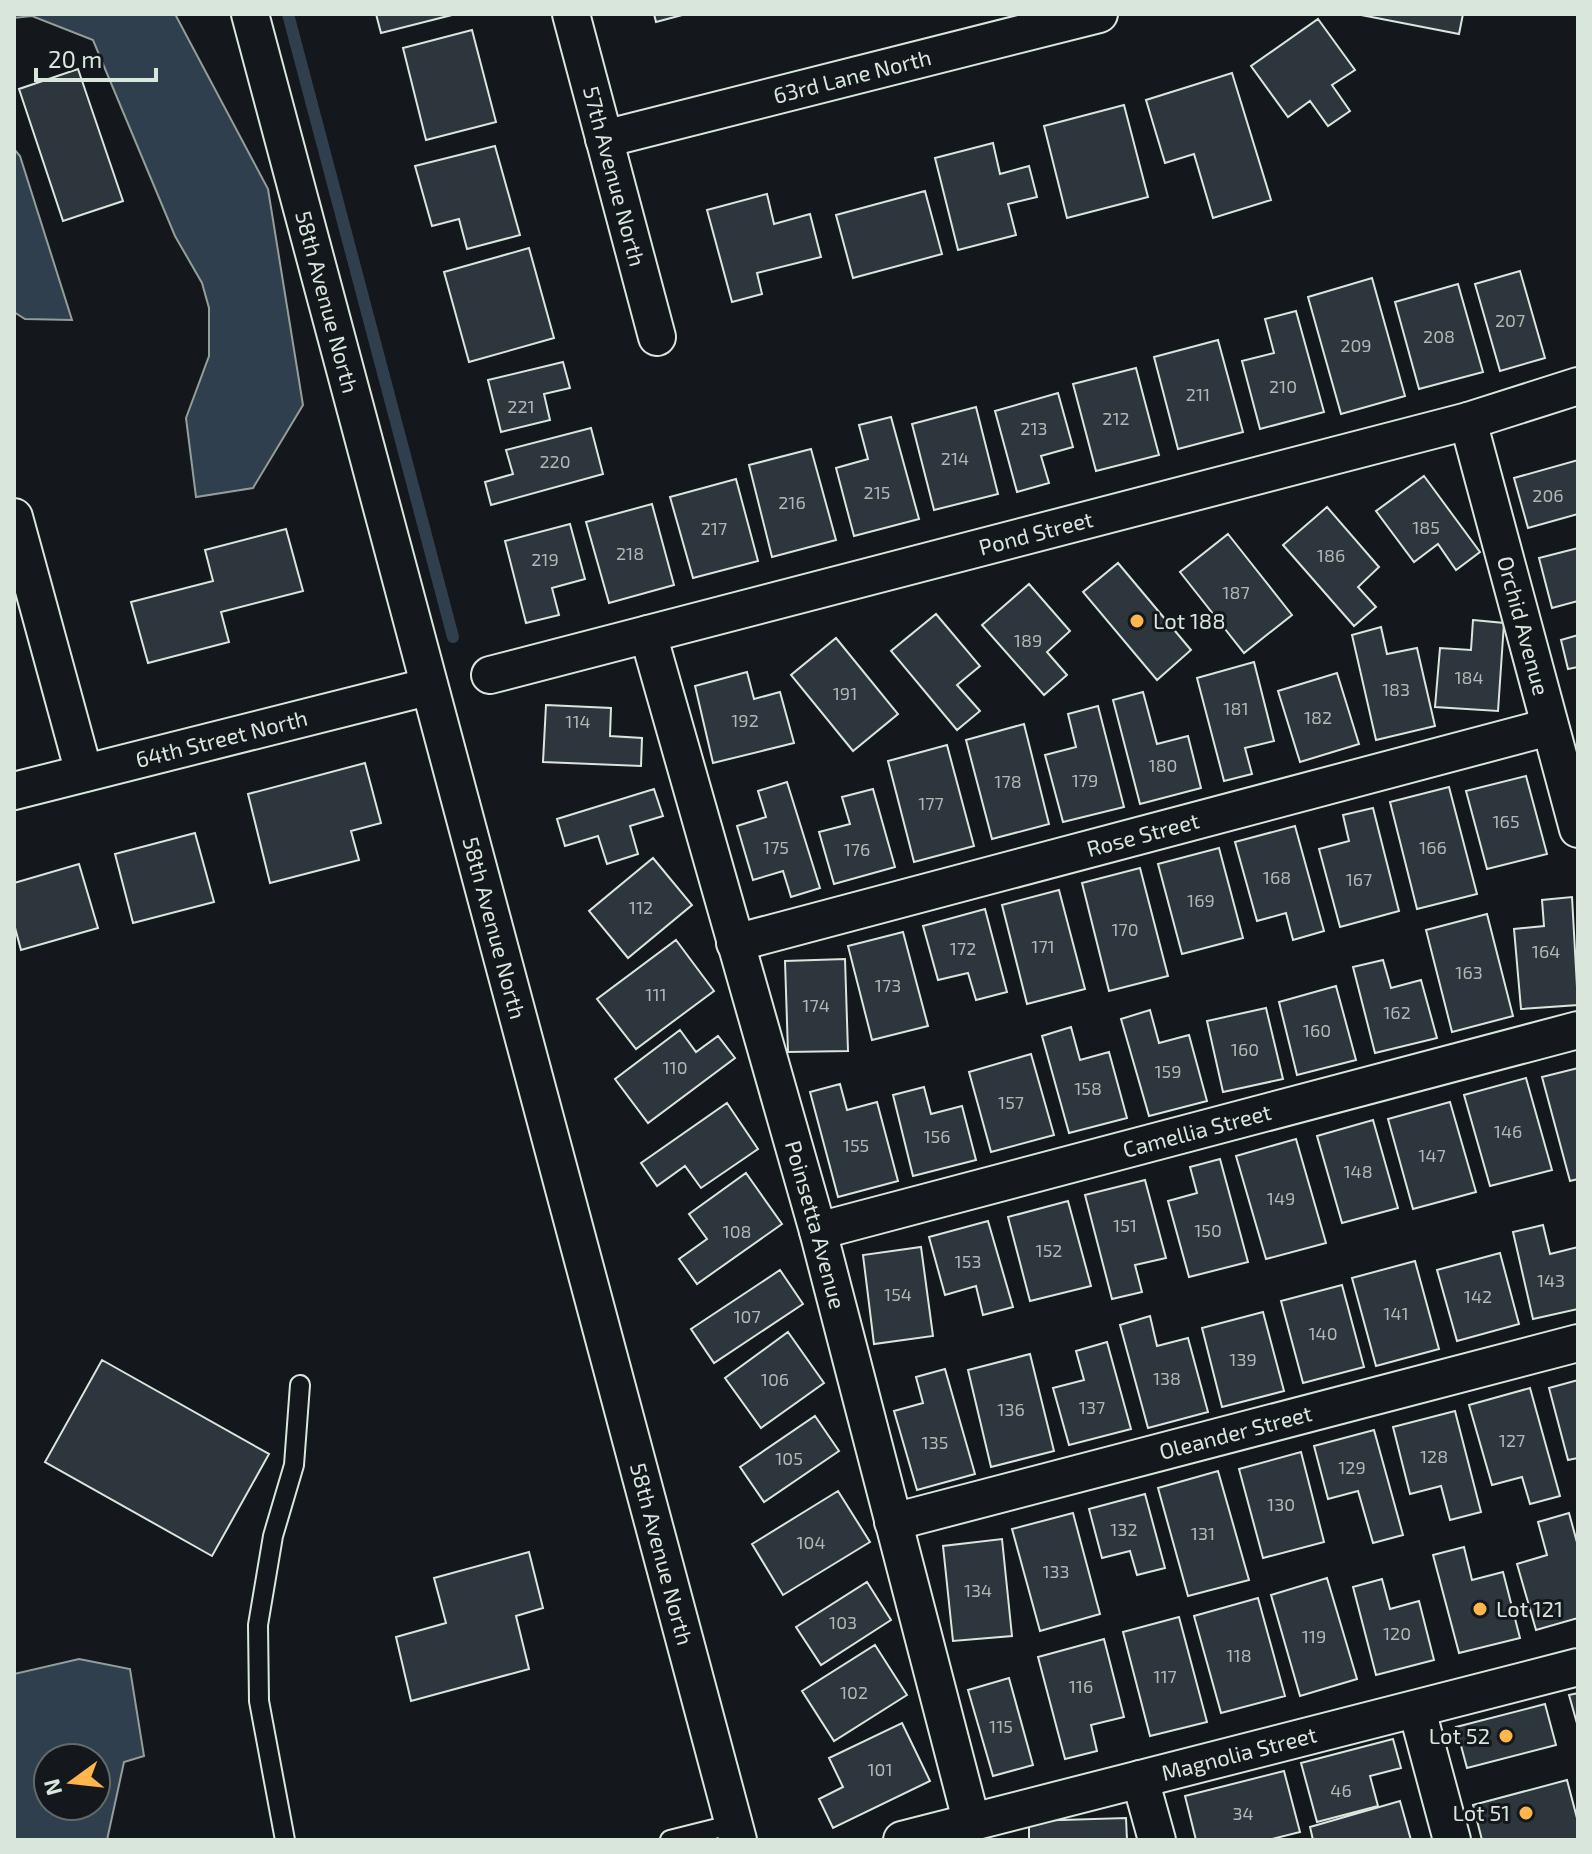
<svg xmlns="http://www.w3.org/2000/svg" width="1592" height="1854" viewBox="0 0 1592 1854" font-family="'Exo 2',sans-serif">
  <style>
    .water { fill: #2f3f4d; stroke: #939e99; stroke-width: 2; fill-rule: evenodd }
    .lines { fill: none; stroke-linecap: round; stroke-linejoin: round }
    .stream { stroke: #2f3f4d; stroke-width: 12 }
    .building { fill: #2c363c; stroke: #d8e6dc; stroke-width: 2 }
    .service-casing { stroke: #d8e6dc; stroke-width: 22 }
    .minor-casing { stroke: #d8e6dc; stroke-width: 40 }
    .service { stroke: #14181c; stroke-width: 18 }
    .minor { stroke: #14181c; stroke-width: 36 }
    .poi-dot { fill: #ffb74d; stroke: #14181c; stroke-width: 3 }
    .labels { text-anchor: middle; stroke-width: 6; stroke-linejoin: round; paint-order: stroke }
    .number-label { font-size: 18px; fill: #adbab4 }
    .street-label { font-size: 22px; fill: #d8e6dc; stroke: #14181c }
    .poi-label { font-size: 22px; fill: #d8e6dc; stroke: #14181c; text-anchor: start }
  </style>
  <rect width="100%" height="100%" fill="#14181c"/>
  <path class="water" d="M14 14H175L268 189 303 405 253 488 196 497 186 418 209 356V308L202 283 175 236 93 40 32 16 14 18Z
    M14 149 20 156 72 320 25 319 14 312Z
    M79 1659 130 1669 144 1756 124 1762 107 1840H14V1674ZM48 1758H96V1806H48Z"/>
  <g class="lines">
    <path class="stream" d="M288 14 453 637"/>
  </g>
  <path class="building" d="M376 14H456L381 33Z
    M654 14H686L656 22Z
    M1356 14H1463L1459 34Z
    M1318 19 1355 70 1332 85 1350 111 1328 126 1310 101 1288 117 1251 66Z
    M472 30 496 122 426 140 403 48Z
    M78 69 123 201 63 221 19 89Z
    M1232 73 1271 200 1213 218 1194 154 1165 163 1146 100Z
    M1124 105 1148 197 1067 218 1044 126Z
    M993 143 1000 174 1029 166 1037 197 1008 204 1016 235 958 250 935 158Z
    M495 146 520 235 467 249 459 219 432 226 415 166Z
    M925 191 942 254 853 278 836 215Z
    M767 194 774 224 810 214 821 257 757 273 762 294 732 302 707 210Z
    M529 248 554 338 469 362 444 272Z
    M1520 271 1545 358 1500 371 1475 284Z
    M1372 278 1405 396 1341 414 1308 297Z
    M1458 284 1483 372 1419 389 1395 302Z
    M1296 311 1324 412 1260 429 1242 361 1274 353 1265 319Z
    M1218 340 1243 432 1178 449 1154 357Z
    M563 362 570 388 544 394 550 420 501 432 488 380Z
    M1136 368 1159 455 1096 471 1073 384Z
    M1058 393 1073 447 1041 456 1049 483 1017 492 995 411Z
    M976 407 998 494 934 510 912 424Z
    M891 417 919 519 854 536 836 468 868 459 859 425Z
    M591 428 603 474 491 505 485 482 513 474 506 450Z
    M811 449 836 540 772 557 749 465Z
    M1578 460V514L1528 528 1514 478Z
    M1424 476 1480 552 1456 570 1438 544 1414 562 1376 511Z
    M736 479 758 561 693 578 670 497Z
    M652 504 674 585 609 603 586 522Z
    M1327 507 1379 567 1358 587 1376 607 1354 626 1283 545Z
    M570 524 585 579 552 588 559 615 526 623 505 541Z
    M286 529 303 591 221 612 229 642 148 663 131 602 213 581 205 550Z
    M1228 534 1292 615 1244 653 1180 572Z
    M1578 548V601L1552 608 1539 558Z
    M1118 563 1191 650 1157 680 1083 592Z
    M1029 584 1070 631 1047 652 1067 675 1044 695 982 625Z
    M936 614 980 666 957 685 980 711 957 730 891 651Z
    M1473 620 1504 623 1498 711 1435 707 1440 648 1471 650Z
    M1381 627 1387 654 1417 648 1435 726 1376 740 1352 635Z
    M1578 635V667L1568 669 1561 640Z
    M836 638 898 714 853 751 791 675Z
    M1254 662 1274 741 1245 748 1252 774 1224 781 1197 678Z
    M747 672 754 699 780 692 794 743 713 763 695 686Z
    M1337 673 1359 744 1300 762 1278 691Z
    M1143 692 1157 744 1188 736 1201 788 1140 804 1113 700Z
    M546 705 611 708 610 736 642 738 641 766 543 762Z
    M1098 706 1124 807 1063 822 1045 755 1076 747 1068 714Z
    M1024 724 1049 824 992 839 966 740Z
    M947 745 974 846 914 862 888 761Z
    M365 763 381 823 351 831 359 860 270 883 248 794Z
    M1526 776 1547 854 1487 869 1466 791Z
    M787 782 820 888 791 897 783 871 753 880 737 826 766 817 758 791Z
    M1449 787 1477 894 1417 909 1390 802Z
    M654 789 663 816 630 826 638 854 607 864 598 836 565 846 557 819Z
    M873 789 895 867 834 884 819 832 850 824 842 797Z
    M1373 808 1399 911 1340 927 1319 849 1349 841 1343 815Z
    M1295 826 1324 931 1293 940 1286 913 1257 921 1235 842Z
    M195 833 214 902 133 923 115 854Z
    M1219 848 1243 938 1182 954 1158 864Z
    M653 858 692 905 628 958 589 911Z
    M79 864 98 928 21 950 14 924V883Z
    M1140 868 1168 976 1109 991 1082 883Z
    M1059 890 1085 989 1027 1004 1002 905Z
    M1572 897 1578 1005 1521 1009 1514 929 1544 926 1542 900Z
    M985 909 1007 992 976 1000 968 973 938 980 923 926Z
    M1487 914 1513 1016 1452 1032 1426 930Z
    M903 932 928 1026 872 1040 848 946Z
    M676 940 714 991 636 1049 597 999Z
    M845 959 848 1051 788 1052 785 961Z
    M1383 960 1391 988 1421 980 1437 1038 1375 1053 1353 967Z
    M1336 986 1356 1060 1297 1075 1279 1002Z
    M1266 1008 1283 1079 1223 1092 1207 1021Z
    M1150 1010 1159 1043 1189 1035 1207 1101 1149 1116 1121 1019Z
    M1071 1027 1080 1060 1109 1052 1127 1118 1069 1133 1042 1036Z
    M680 1030 696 1052 718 1036 735 1058 648 1123 615 1079Z
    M1031 1054 1054 1135 991 1152 969 1072Z
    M1578 1068V1179L1570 1181 1542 1077Z
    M1526 1078 1552 1170 1490 1186 1464 1095Z
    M840 1084 847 1110 877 1102 898 1181 838 1197 810 1092Z
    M924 1087 931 1114 962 1106 976 1160 913 1176 893 1095Z
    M1450 1102 1476 1192 1413 1209 1388 1119Z
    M727 1103 758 1149 701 1188 685 1166 657 1186 641 1163Z
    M1373 1120 1398 1208 1342 1223 1317 1136Z
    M1296 1139 1326 1243 1266 1259 1236 1156Z
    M1220 1159 1248 1262 1189 1277 1168 1201 1197 1193 1190 1167Z
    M746 1173 782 1224 697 1284 679 1259 707 1239 689 1214Z
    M1145 1180 1166 1258 1135 1265 1142 1292 1112 1299 1085 1195Z
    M1068 1201 1091 1286 1030 1301 1008 1217Z
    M988 1221 1013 1307 983 1315 976 1286 945 1295 929 1237Z
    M1543 1225 1550 1254 1578 1247V1309L1533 1319 1513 1232Z
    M921 1247 933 1336 874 1344 863 1255Z
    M1500 1253 1519 1324 1457 1341 1437 1270Z
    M1415 1261 1439 1349 1376 1366 1352 1278Z
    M780 1270 803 1304 714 1363 691 1329Z
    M1342 1285 1364 1367 1303 1383 1281 1301Z
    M1263 1312 1284 1391 1222 1407 1202 1328Z
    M1150 1316 1157 1346 1188 1338 1208 1412 1148 1428 1120 1325Z
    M788 1332 824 1383 761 1428 725 1378Z
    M1107 1342 1131 1429 1069 1445 1053 1388 1084 1380 1076 1351Z
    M1030 1354 1054 1451 991 1467 968 1370Z
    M102 1360 269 1454 212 1556 45 1462Z
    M945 1369 975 1474 917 1490 894 1411 923 1403 916 1377Z
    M1578 1380V1458L1568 1460 1549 1388Z
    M1530 1388 1560 1496 1530 1504 1522 1477 1492 1485 1469 1405Z
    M1455 1411 1481 1512 1450 1520 1441 1486 1410 1494 1393 1427Z
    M815 1416 839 1451 764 1502 740 1467Z
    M1374 1430 1403 1535 1373 1543 1358 1491 1328 1499 1314 1446Z
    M1301 1452 1324 1542 1263 1558 1239 1469Z
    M1218 1471 1249 1580 1188 1596 1158 1488Z
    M838 1491 870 1542 783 1595 752 1544Z
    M1145 1494 1165 1568 1137 1575 1130 1551 1102 1558 1089 1509Z
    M1073 1513 1100 1614 1040 1631 1012 1529Z
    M1569 1513 1578 1546V1618L1536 1630 1517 1564 1547 1555 1538 1522Z
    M1002 1539 1012 1636 953 1641 943 1546Z
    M1464 1547 1472 1580 1503 1572 1520 1638 1459 1653 1433 1555Z
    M529 1552 543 1608 516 1616 529 1669 411 1701 396 1637 446 1623 434 1578Z
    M1327 1578 1357 1679 1300 1696 1271 1595Z
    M1382 1579 1390 1609 1419 1601 1434 1660 1376 1675 1353 1587Z
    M867 1582 891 1620 821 1665 796 1627Z
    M1258 1598 1285 1696 1221 1713 1194 1616Z
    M1179 1617 1207 1722 1150 1736 1123 1632Z
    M1104 1639 1124 1717 1091 1725 1097 1751 1065 1759 1038 1657Z
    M875 1645 907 1695 834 1741 802 1691Z
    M1009 1678 1033 1765 993 1776 968 1690Z
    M1578 1693V1727L1569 1695Z
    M1545 1704 1556 1745 1467 1768 1456 1727Z
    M902 1723 930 1781 833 1828 819 1799 843 1787 829 1758Z
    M1393 1739 1401 1768 1370 1776 1378 1806 1317 1822 1301 1763Z
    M1284 1771 1300 1832 1268 1840H1196L1185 1796Z
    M1567 1780 1578 1822V1840H1482L1473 1805Z
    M1400 1801 1411 1840H1313L1310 1827Z
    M1126 1818 1127 1840H1029V1821Z"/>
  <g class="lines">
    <defs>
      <path id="service" d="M285 1840 259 1701 258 1625 273 1536 294 1465 300 1385
        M670 1840 734 1824"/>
      <g id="minor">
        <path id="s1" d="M250 14 738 1840"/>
        <path id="s2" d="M571 14 657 337"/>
        <path id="s3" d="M604 139 1099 14"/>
        <path id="s4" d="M1468 421 1578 829"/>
        <path d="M14 517 84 773"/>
        <path id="s5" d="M648 634 818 1231 971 1820"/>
        <path id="s6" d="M490 675 1468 421 1578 386"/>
        <path id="s7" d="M14 791 427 687"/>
        <path id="s8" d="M735 943 1549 727"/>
        <path id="s9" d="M818 1231 1578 1030"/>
        <path id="s10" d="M893 1522 1578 1343"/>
        <path d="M1417 1710 1452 1840"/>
        <path d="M1140 1779 1157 1840"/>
        <path id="s11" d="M902 1840 1578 1667"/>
      </g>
    </defs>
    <use href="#service" class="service-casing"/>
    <use href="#minor" class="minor-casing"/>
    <use href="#service" class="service"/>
    <use href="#minor" class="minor"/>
  </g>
  <g class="poi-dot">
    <circle cx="1137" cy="621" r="8"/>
    <circle cx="1480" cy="1609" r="8"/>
    <circle cx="1506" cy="1736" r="8"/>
    <circle cx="1526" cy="1813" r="8"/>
  </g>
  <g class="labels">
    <g class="number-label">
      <text x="1510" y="327">207</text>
      <text x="1439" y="343">208</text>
      <text x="1356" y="352">209</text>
      <text x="1283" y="393">210</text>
      <text x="1198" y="401">211</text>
      <text x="521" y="413">221</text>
      <text x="1116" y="425">212</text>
      <text x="1034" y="435">213</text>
      <text x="955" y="465">214</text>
      <text x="555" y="468">220</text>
      <text x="877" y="499">215</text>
      <text x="1548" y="502">206</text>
      <text x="792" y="509">216</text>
      <text x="1426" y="534">185</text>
      <text x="714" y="535">217</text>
      <text x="630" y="560">218</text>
      <text x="1331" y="562">186</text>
      <text x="545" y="566">219</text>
      <text x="1236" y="599">187</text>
      <text x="1028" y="647">189</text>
      <text x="1469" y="684">184</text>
      <text x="1396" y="696">183</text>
      <text x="845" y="700">191</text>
      <text x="1236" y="715">181</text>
      <text x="1318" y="724">182</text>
      <text x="745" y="727">192</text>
      <text x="578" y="728">114</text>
      <text x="1163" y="772">180</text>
      <text x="1085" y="787">179</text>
      <text x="1008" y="788">178</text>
      <text x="931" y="810">177</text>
      <text x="1506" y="828">165</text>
      <text x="776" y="854">175</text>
      <text x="1433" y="854">166</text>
      <text x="857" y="856">176</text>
      <text x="1277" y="884">168</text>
      <text x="1359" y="886">167</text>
      <text x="1201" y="907">169</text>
      <text x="641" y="914">112</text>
      <text x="1125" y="936">170</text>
      <text x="1043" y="953">171</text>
      <text x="963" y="955">172</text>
      <text x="1546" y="958">164</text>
      <text x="1469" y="979">163</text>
      <text x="888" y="992">173</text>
      <text x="656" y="1001">111</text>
      <text x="816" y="1012">174</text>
      <text x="1397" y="1019">162</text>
      <text x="1317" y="1037">160</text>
      <text x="1245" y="1056">160</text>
      <text x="675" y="1074">110</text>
      <text x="1168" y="1078">159</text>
      <text x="1088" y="1095">158</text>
      <text x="1011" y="1109">157</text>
      <text x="1508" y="1138">146</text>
      <text x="937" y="1143">156</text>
      <text x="856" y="1152">155</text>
      <text x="1432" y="1162">147</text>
      <text x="1358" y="1178">148</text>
      <text x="1281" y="1205">149</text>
      <text x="1125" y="1232">151</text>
      <text x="1208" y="1237">150</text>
      <text x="737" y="1238">108</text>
      <text x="1049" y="1257">152</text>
      <text x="968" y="1268">153</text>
      <text x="1551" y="1287">143</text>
      <text x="898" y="1301">154</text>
      <text x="1478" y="1303">142</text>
      <text x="1396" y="1320">141</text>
      <text x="747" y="1323">107</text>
      <text x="1323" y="1340">140</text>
      <text x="1243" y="1366">139</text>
      <text x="1167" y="1385">138</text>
      <text x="775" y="1386">106</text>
      <text x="1092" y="1414">137</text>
      <text x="1011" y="1416">136</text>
      <text x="1512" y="1447">127</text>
      <text x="935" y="1449">135</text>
      <text x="1434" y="1463">128</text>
      <text x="789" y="1465">105</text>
      <text x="1352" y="1474">129</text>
      <text x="1281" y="1511">130</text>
      <text x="1124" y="1536">132</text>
      <text x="1203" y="1540">131</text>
      <text x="811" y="1549">104</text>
      <text x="1056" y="1578">133</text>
      <text x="978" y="1597">134</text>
      <text x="843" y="1629">103</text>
      <text x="1397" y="1640">120</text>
      <text x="1314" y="1643">119</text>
      <text x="1239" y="1662">118</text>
      <text x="1165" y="1683">117</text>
      <text x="1081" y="1693">116</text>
      <text x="854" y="1699">102</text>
      <text x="1001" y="1733">115</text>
      <text x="880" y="1776">101</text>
      <text x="1341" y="1797">46</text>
      <text x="1243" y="1820">34</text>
    </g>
    <g class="street-label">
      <text dy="8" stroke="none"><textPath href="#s3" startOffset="256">63rd Lane North</textPath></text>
      <text dy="8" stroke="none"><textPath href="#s2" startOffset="168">57th Avenue North</textPath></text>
      <text dy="8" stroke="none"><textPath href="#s1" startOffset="298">58th Avenue North</textPath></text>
      <text dy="8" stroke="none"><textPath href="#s6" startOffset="564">Pond Street</textPath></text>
      <text dy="8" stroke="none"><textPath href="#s4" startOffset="212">Orchid Avenue</textPath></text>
      <text dy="8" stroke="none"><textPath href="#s7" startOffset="214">64th Street North</textPath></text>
      <text dy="8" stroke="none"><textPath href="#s8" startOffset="422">Rose Street</textPath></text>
      <text dy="8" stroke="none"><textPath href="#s1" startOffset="946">58th Avenue North</textPath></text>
      <text dy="8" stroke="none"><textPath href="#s9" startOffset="392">Camellia Street</textPath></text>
      <text dy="8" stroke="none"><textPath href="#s5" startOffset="614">Poinsetta Avenue</textPath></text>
      <text dy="8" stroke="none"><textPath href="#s10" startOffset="354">Oleander Street</textPath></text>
      <text dy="8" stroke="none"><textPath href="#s1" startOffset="1594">58th Avenue North</textPath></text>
      <text dy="8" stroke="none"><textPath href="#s11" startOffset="348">Magnolia Street</textPath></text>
    </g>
    <g class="poi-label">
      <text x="1153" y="629">Lot 188</text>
      <text x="1496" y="1617">Lot 121</text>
      <text x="1490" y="1744" text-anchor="end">Lot 52</text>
      <text x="1510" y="1821" text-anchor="end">Lot 51</text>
    </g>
  </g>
  <rect width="1592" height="1854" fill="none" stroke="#d8e6dc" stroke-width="32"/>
  <g transform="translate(72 1782) rotate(255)"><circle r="38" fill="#14181c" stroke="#626a69" stroke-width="2"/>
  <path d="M0-6L14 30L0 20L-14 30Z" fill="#ffb74d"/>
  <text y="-12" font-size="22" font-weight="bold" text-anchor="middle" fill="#d8e6dc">N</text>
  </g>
  <path d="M36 68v12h120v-12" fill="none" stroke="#d8e6dc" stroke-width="4"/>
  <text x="48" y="68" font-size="24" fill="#d8e6dc" stroke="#14181c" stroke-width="6" paint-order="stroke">20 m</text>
</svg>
